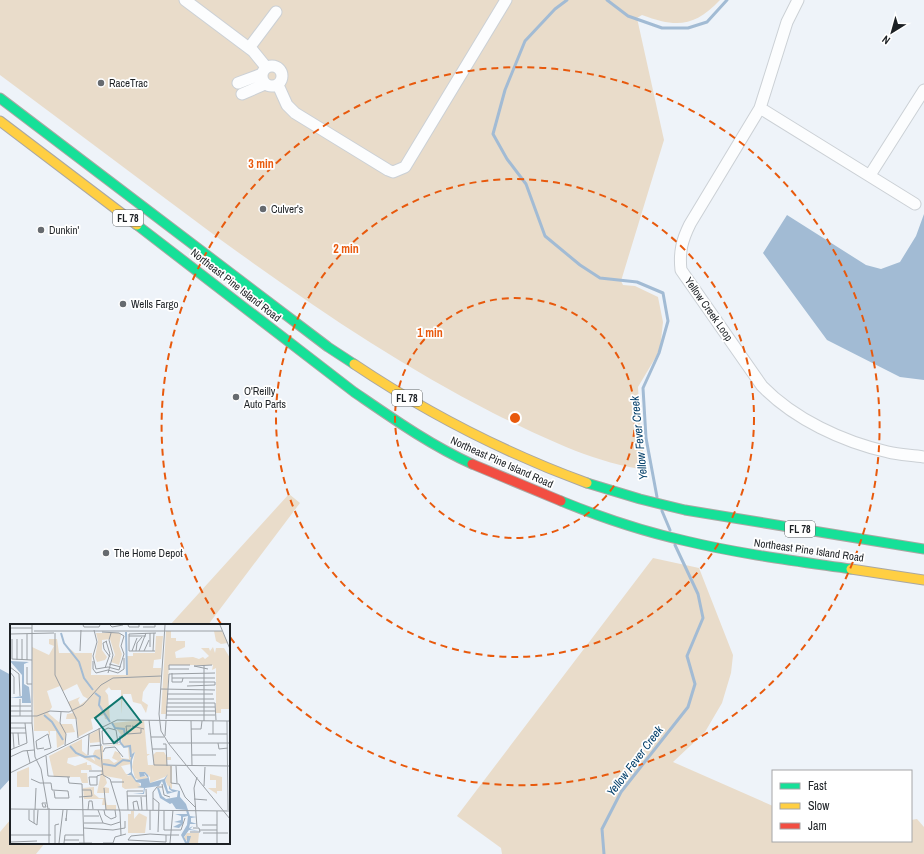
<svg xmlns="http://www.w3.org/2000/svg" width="924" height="854" viewBox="0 0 924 854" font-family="'Archivo Narrow',sans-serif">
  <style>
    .green { fill: #e9dcca }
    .water { fill: #a2bbd4 }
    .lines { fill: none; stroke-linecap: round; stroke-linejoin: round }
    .stream { stroke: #a2bbd4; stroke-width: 3 }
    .street-casing { stroke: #cbd0d5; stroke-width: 13 }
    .fast-casing { stroke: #aaa7a2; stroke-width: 11 }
    .slow-casing { stroke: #aaa7a2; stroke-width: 11 }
    .jam-casing { stroke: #aaa7a2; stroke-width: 11 }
    .street { stroke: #fcfdfe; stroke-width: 11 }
    .fast { stroke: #16e098; stroke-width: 9 }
    .slow { stroke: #ffcf43; stroke-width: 9 }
    .jam { stroke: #f24e42; stroke-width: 9 }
    .ring { fill: none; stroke: #e8590c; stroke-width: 2; stroke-dasharray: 7 5 }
    .poi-dot { fill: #666a6f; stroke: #fff; stroke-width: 1.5 }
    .labels { text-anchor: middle; stroke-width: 3.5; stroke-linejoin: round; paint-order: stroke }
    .shield { fill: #fff; stroke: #616466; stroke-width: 1 }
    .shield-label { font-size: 10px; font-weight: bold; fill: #1d2125 }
    .poi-label { font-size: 11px; fill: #1d2125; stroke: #fff; text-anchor: start }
    .street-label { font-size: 11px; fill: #1d2125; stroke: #fff }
    .water-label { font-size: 12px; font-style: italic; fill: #06416b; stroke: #fff }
    .inset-river { fill: none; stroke: #a2bbd4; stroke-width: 2 }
    .inset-road { fill: none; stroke: #9a9fa4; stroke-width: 1 }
    .view { fill: #0f766e; fill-opacity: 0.15; stroke: #0f766e; stroke-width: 2 }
    .inset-edge { fill: none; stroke: #1d2125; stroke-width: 2 }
    .centre { fill: #e8590c; stroke: #fff; stroke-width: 2 }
    .ring-label { font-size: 12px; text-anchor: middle; font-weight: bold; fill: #e8590c; stroke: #fff; stroke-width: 3.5; stroke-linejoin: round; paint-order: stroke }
  </style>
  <rect width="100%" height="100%" fill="#eef3f9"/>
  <path class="green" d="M0 0H720C694 27 677 28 642 15L637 18 664 140 621 281 623 285 635 286 658 297 663 322 660 350 638 387 641 438 646 470C593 463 540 436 493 413 397 364 308 303 221 240 147 185 74 130 0 75Z
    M289 494 300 503 208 625H170Z
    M653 558 699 568 733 655 731 673 722 703 705 732 673 762 773 806V841H911V820L917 819 924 827V854H502L501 848 457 816Z
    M11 819V843H45L36 854H0V832Z"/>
  <path class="water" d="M924 214V380L900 377 827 340 763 253 787 215 866 265 881 269 900 262 916 236Z
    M0 669 11 675V778L0 790Z"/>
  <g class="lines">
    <path class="stream" d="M567 0 555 9 525 41 505 90 493 134 507 159 526 184 545 236 580 265 600 278 637 282 663 293 668 321 659 353 643 388 646 438 657 497
      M607 0 628 16 662 28H688L707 22 727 0
      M662 511 670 530
      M604 854 602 829 621 792 688 707 695 684 687 656 703 618 698 594 675 545"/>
    <defs>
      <path id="street" d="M185 0 253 51 266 67
        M798 0 787 22 760 108 690 224C682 240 679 252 681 270L762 386C794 419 843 442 888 452 899 455 912 455 924 457
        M249 48 276 12
        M262 76a10 10 0 1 1 20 0a10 10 0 1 1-20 0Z
        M238 83 262 74
        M278 85 287 105 295 113 388 170 393 172 405 167 506 0
        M242 94 265 84
        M760 108 915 204
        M870 175 924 90"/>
      <path id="fast" d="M0 98 328 347 354 364
        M137 225 354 392C392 418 430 445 472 464
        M587 483 640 499 685 510 924 549
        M561 501C600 517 645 532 686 541 740 554 796 561 851 569"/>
      <path id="slow" d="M0 121 137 225
        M354 364C427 413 505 453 587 483
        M851 569 924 580"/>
      <path id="jam" d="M472 464 561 501"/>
    </defs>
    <use href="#street" class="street-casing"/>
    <use href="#fast" class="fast-casing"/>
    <use href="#slow" class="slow-casing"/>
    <use href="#jam" class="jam-casing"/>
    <use href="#street" class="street"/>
    <use href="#fast" class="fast"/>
    <use href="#slow" class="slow"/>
    <use href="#jam" class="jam"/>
  </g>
  <g class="ring">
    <circle cx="515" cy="418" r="120"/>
    <circle cx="515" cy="418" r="239"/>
    <path d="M221 624A359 359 0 1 1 230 637"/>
  </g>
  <g class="poi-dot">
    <circle cx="101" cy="83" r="4"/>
    <circle cx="263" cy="209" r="4"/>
    <circle cx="41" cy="230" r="4"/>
    <circle cx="123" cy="304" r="4"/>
    <circle cx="236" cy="397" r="4"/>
    <circle cx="106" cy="553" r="4"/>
  </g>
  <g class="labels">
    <g class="shield">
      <rect x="113" y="210" width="30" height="16" rx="3"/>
      <rect x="392" y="390" width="30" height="16" rx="3"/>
      <rect x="785" y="521" width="30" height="16" rx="3"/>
    </g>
    <g class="shield-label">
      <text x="128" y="222">FL 78</text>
      <text x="407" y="402">FL 78</text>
      <text x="800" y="533">FL 78</text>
    </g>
    <g class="poi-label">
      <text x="109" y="87">RaceTrac</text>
      <text x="271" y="213">Culver's</text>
      <text x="49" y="234">Dunkin'</text>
      <text x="131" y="308">Wells Fargo</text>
      <text x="244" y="395">O'Reilly<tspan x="244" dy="13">Auto Parts</tspan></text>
      <text x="114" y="557">The Home Depot</text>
    </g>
    <g class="street-label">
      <text transform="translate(236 285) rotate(38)" y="4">Northeast Pine Island Road</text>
      <text transform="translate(709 309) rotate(55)" y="4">Yellow Creek Loop</text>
      <text transform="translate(502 462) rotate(24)" y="4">Northeast Pine Island Road</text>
      <text transform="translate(809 550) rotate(8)" y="4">Northeast Pine Island Road</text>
    </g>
    <g class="water-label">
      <text transform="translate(639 438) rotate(-96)" y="4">Yellow Fever Creek</text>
      <text transform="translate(635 761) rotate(-53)" y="4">Yellow Fever Creek</text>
    </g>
  </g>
  <g transform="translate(10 624)">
    <rect width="220" height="220" fill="#eef3f9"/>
    <path d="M156 7H161V14H166V17H175V23L165 28 166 34 183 33 189 35 193 33 195 35 199 32 191 24H199L200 27 203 23 205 29 206 24H214L220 34V85H211V89H206V44L202 46 203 41H159L156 90H151ZM204 7H212L218 19 211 20 206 17ZM86 9H109L111 11 109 22 112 30 109 41 101 38 105 31 100 15 92 16V26L97 33 95 36 87 38 85 33 88 17ZM146 12H153L151 35 144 36 143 44H151L150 59H139L133 68 132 77 138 81 136 89 131 80 123 78 121 70H113L111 90V66H101L96 59 99 63 95 67 98 71 100 96 95 95 94 91 81 95 83 105 68 113 67 95H56L57 90 63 89 58 78 70 73 68 76 70 81 78 75 73 72 67 60 53 67 50 62 37 67 42 83 38 89 51 100H62L65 108 56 109 54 120 47 124 46 107H40V113L38 107H24L22 23 39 31 44 22 39 20V15H47L49 29H61L59 24 65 29H82L81 51H117V32H123V29H145ZM134 96 137 130H140L137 132 138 141H144L143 131 146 128H154L157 133H161V136H157V141L162 142V165L158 162 161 168 155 156 157 152 140 159V153L135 148 128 149H131L130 153 136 152 134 149 138 154 129 156 125 154 122 143 125 128 123 130V126L121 140 111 142 116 150H119L117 152 121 151 133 164 115 165 112 163V155L95 152 97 159 94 163 99 164V169H87L92 144 70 132 58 134 57 139 65 142 77 138V141H81L82 146H71V149H77L78 159H72L70 153H44L39 132 72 115V127L85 137 83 130 85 126 91 125 90 118 80 119 79 111 90 105 91 122 111 120 112 112 102 99ZM111 121 118 123 119 135 111 134 110 129 105 127 102 134 108 137 104 139 99 135H93V122ZM19 143V163H7V148ZM200 150 212 153V167H207V170L198 164H206V156H200ZM84 163V170L89 174H95L97 181H106V186H96L95 181H92L93 175H74L73 164ZM121 187H124V195L129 189 137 193 135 209H118V190H121ZM177 209H189L188 219H179L180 211 176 217 174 214Z" fill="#e9dcca" fill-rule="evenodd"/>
    <path d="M0 37 19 38 14 40V60L19 63 21 79H12V74H0L12 72V51ZM123 126 122 130 125 128 122 136V149L126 156 138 154 134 149 135 152 130 153 129 148H135L138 151 140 159 154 155 158 150 155 156 158 167 163 168 159 165V161L161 165 170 167V173L176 180 180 192 187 193 181 194V198L187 200H180L179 204 183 202 180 205 189 207 179 206 174 213 177 218V212H181L179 219H175L171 211 177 201 178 192 173 193V200L169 204 163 203 171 199 164 198 171 196V192L165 190H177L176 186 166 185 162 179 160 180 150 174 147 164H149L152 172 156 175 167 173 168 167 157 170 152 157 149 162 135 164 134 170H123L133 169 134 164 127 163 131 162V159L126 158 121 151H117L121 148 120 138Z" fill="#a2bbd4"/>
    <path class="inset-river" d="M116 8 117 51M51 9 54 19 69 38 74 54 83 66M85 69 90 73 89 81 100 98M34 91 42 98 53 116M102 99 105 104 114 105 115 111 110 113V118L114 123 120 122 121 133M60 122 66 129 75 133 85 132 90 135M93 140 105 142 113 136 120 137"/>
    <path class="inset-road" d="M22 1V99L25 133 31 145 38 185M73 1 74 3H89L90 1M100 1 102 3 113 1M118 1 119 3H129V1M155 1 149 90 151 107 159 120 220 195M210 1 220 25M133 3H145V1M0 4H22M84 6 87 18 83 32 86 45 98 43 109 46 114 30 111 22 114 12 109 9 92 8M24 7H45M45 7H212M45 9V51L66 94 68 114M0 10 44 9M17 10V36M119 12H136M2 15V35L22 36M7 15V36M12 15V36M97 17 93 19 94 25 100 33M140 23V9M70 27 71 6M122 27 127 14M126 27 127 19 132 13M129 27 136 9M134 27 139 16M143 27 144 9M145 27H119V10L146 9M83 37V45L86 49 98 46 108 49 114 45V34M99 40 111 43M184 42 202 41M184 42 198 45M0 43 9 50 10 72M17 43V60H22M95 44 100 30 96 17M159 45H179M159 46V41H180M0 48 4 53V70M98 49 103 31 99 16 101 9M162 49V58H172L173 54M162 54H205M177 62 205 61V58H179M151 65 205 66M157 70H203M10 75V92M157 75H204M157 79H205L206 96M0 82H21M156 83H205M0 87H22M156 87H205M51 88 50 99 56 110 55 121M156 91H205M0 92H27L40 87 59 88 73 81 91 61 103 54 151 52M156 95 159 50 205 49M139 96 144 141 220 142M181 97 182 142M194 97V41M203 97V110M217 97 218 186M0 99H22M121 102H116L117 110 131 109V105M122 102 134 105M0 104H16M89 104 93 151 100 155 110 188 111 211M98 104 106 106 108 119 93 120 92 107ZM181 105H191L192 97M0 109H16M3 109 4 124M8 109 9 121M198 110H217M155 112 156 97M141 113H154M159 119H220M208 119 209 125 218 124M153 120H156L157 142M80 122 92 121M34 124 27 125 26 117 38 110 41 124 34 126M142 125H156M0 126 17 119 15 99M17 126 20 139M93 128 95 124 105 123 113 133M78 131 79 110M182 131H206M36 132 38 152 60 153M0 133 13 127 24 126M161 142V159L169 160 175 173 185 183M166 142 167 159M79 147H93M0 149 107 96 220 97M58 153 59 159 72 160 74 219M87 153H79L80 161H87V152L93 150M187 153 184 164 187 203M21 155 30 159H41M101 158H114M41 159 42 166 58 167 59 174H45L44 167M152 160 154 171 160 173M194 162 195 143M94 164 96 186M136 165 137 186M117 172H137M69 173 82 172 81 166H72M131 173 132 186M143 174 149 179 148 208M184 175 197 176M35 180 36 183H33L32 179H37M0 185 220 187M19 186V196L27 201 28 186M25 186 26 164M78 186 79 177H82L83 185M88 186 93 199 101 201 110 198M94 186 95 191 101 195 106 193 105 186M118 186 117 167H133M124 186 123 178 127 177 129 186M143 186V168L147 163H152M154 187V206H171L175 194M74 192H89M56 194V197L57 186M24 199V186M74 199H93M192 201H207M74 204 103 206 115 204V197M140 206V186M190 206H207M180 208H190L189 204H183M193 209H218M140 210 156 211V218L118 216 121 212ZM0 211H41M156 211H169M54 216H69M1 218 27 217M39 219V184M45 219V201L49 200M49 219 53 186M54 219 55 211H74M69 219H82M93 219H103L105 213 116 210M160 219 163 186M207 219V187"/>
    <path class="view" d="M112 73 131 98 104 119 85 94Z"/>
    <rect width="220" height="220" class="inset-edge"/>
  </g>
  <circle cx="515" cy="418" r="6" class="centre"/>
  <g class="ring-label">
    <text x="261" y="168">3 min</text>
    <text x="346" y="253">2 min</text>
    <text x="430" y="337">1 min</text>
  </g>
  <rect x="772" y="770" width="140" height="72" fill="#ffffff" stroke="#a5a6a8"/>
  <rect x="780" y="783" width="20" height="6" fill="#16e098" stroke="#a5a6a8"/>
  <text x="808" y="790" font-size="12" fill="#1d2125">Fast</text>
  <rect x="780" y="803" width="20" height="6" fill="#ffcf43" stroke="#a5a6a8"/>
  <text x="808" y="810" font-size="12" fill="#1d2125">Slow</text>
  <rect x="780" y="823" width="20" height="6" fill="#f24e42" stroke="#a5a6a8"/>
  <text x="808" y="830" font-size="12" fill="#1d2125">Jam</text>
  <g transform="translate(892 32) rotate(217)" stroke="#ffffff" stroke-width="3" paint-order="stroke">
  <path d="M0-3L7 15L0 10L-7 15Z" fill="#1d2125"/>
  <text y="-6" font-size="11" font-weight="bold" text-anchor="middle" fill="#1d2125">N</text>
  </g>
</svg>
